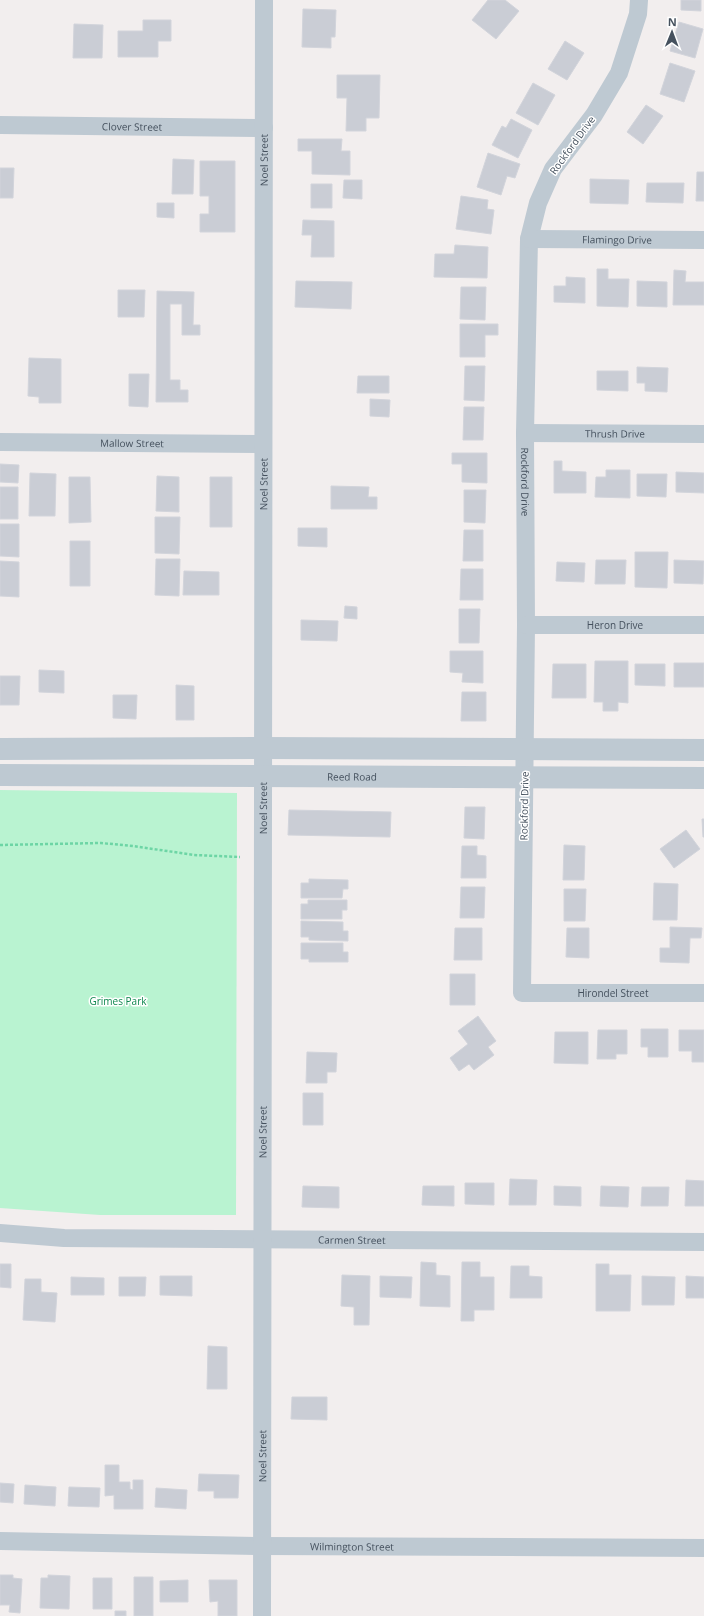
<svg xmlns="http://www.w3.org/2000/svg" width="704" height="1616" viewBox="0 0 704 1616" font-family="'Open Sans',sans-serif">
  <style>
    .green { fill: #b9f3d1 }
    .building { fill: #cacdd5; stroke: #d2d4db }
    .lines { fill: none; stroke-linecap: round; stroke-linejoin: round }
    .path { stroke: #6dd5a5; stroke-width: 2.5; stroke-dasharray: 3 2; stroke-linecap: butt }
    .minor { stroke: #bec9d2; stroke-width: 18 }
    .tertiary { stroke: #bec9d2; stroke-width: 22 }
    .labels { text-anchor: middle; stroke-width: 3; stroke-linejoin: round; paint-order: stroke }
    .street-label { font-size: 10px; fill: #45515e; stroke: #fff }
    .park-label { font-size: 10px; fill: #0e874e; stroke: #fff }
  </style>
  <rect width="100%" height="100%" fill="#f2eeee"/>
  <path class="green" d="M0 790 237 793 236 1215H100L0 1208Z"/>
  <path class="building" d="M488 0H505L519 11 496 39 472 20Z
    M681 0H701V11L681 10Z
    M303 9 336 10 335 37H331V48L302 47Z
    M143 20H171V41H158V57H118V31H143Z
    M679 22 703 29 695 58 670 51Z
    M74 24 103 25 102 58H73Z
    M565 41 584 53 567 80 548 69Z
    M670 63 695 71 684 102 660 94Z
    M337 75H380L379 118H366V131H346L347 98H337Z
    M533 83 555 95 538 125 516 113Z
    M646 105 663 116 643 144 627 132Z
    M511 119 532 130 518 158 492 145 502 126 506 128Z
    M298 139H342L341 151H350V175L312 174V151H298Z
    M488 153 520 164 515 178 507 176 501 195 477 187Z
    M173 159 194 160 193 194H172Z
    M200 161H235V232H200V214H209V196H200Z
    M0 168H14L13 198H0Z
    M697 172H704V201H696Z
    M590 179 629 180 628 204 590 203Z
    M344 180H362V199L343 198Z
    M647 183H684L683 203 646 202Z
    M311 184H332V208H311Z
    M461 196 488 200 487 209 494 210 491 234 456 229Z
    M157 203H174V218L157 217Z
    M303 220 334 221V257H311L312 235H302Z
    M455 245 488 247 487 278 434 277 435 254H454Z
    M597 269H608V279H629L628 307 597 306Z
    M674 270 686 271 685 282H704V305H673Z
    M566 277 585 278V303L554 302V286H566Z
    M296 281 352 282 351 309 295 307Z
    M637 281 667 282V307L637 306Z
    M461 287H486L485 320 460 319Z
    M118 290H145L144 317H118Z
    M157 291 194 292 193 325H200V335H182V304H170V380H180V390H188V402H156Z
    M460 324H498V335H485V357H460Z
    M29 358 61 359V403H39V397L28 396Z
    M465 366H485L484 401 464 400Z
    M637 367 668 368 667 392 645 391V383H637Z
    M597 371H628V391L597 390Z
    M129 374H149L148 407 129 406Z
    M358 376H389V393H357Z
    M370 399 390 400 389 417 370 416Z
    M464 407H484L483 440H463Z
    M452 453H487V483L462 482V464H452Z
    M554 461H562V471L586 472V493H554Z
    M0 464 19 465 18 483 0 482Z
    M606 470H630V498L595 497 596 477H606Z
    M676 472 704 473V493L676 492Z
    M30 473 56 474 55 516H29Z
    M637 474H667L666 497 637 496Z
    M157 476 179 477V512L156 511Z
    M69 477H90L91 522 69 523Z
    M210 477H232V527H210Z
    M331 486 369 487 368 497H377V509H331Z
    M0 487H18V519H0Z
    M464 490H486L485 523 464 522Z
    M155 517H180L179 554 155 553Z
    M0 524H19V557L0 556Z
    M298 528H327V547L298 546Z
    M464 530H483V561H463Z
    M70 541H90V586H70Z
    M635 552H668L667 588 635 587Z
    M156 559H180L179 596 155 595Z
    M596 560H626L625 584H595Z
    M674 560 704 561 703 584 674 583Z
    M0 561 19 562V597L0 596Z
    M557 562 585 563 584 582 556 581Z
    M461 569H483V600H460Z
    M184 571 219 572V595H183Z
    M345 606 357 607V619L344 618Z
    M459 609H480L479 643H459Z
    M301 620 338 621 337 641 301 640Z
    M450 651H483V683L462 682 463 673 450 672Z
    M595 661H628V703L618 702V711H603V702H594Z
    M674 663H704V687H674Z
    M553 664H586V698H552Z
    M635 664H665V686L635 685Z
    M39 670 64 671V693L39 692Z
    M0 676H20L19 705H0Z
    M176 685 194 686V720H176Z
    M462 692H486V721H461Z
    M113 695H137L136 719 113 718Z
    M465 807H485L484 839 464 838Z
    M289 810 391 812 390 837 288 835Z
    M702 819H704V837H703Z
    M686 830 700 849 674 868 660 849Z
    M564 845 585 846 584 880H563Z
    M462 846H477V855L486 856V878H461Z
    M309 879 348 880V889H343L342 898H301V883H309Z
    M654 883 678 884 677 920H653Z
    M461 887H485L484 918H460Z
    M564 889H586L585 921H564Z
    M308 900H347V910H342V919H301V904H308Z
    M301 921 343 922V931H348V941L309 940V937H301Z
    M670 927 702 928 701 938H690L689 963 660 962V948H670Z
    M455 928H482V960H454Z
    M567 928H589V958L566 957Z
    M301 943H343V952H348V962H309V959H301Z
    M450 974H475V1005H450Z
    M478 1016 496 1041 488 1047 494 1055 474 1070 469 1064 459 1071 450 1058 468 1044 458 1031Z
    M641 1029H668V1057H648V1047H641Z
    M598 1030H627V1054H616V1059H597Z
    M679 1030H704V1062H692V1051H679Z
    M555 1032H588V1064L554 1063Z
    M307 1052 337 1053 336 1072H327V1083H306Z
    M303 1093H323V1125H303Z
    M510 1179 537 1180 536 1205H509Z
    M686 1180 704 1181V1206H685Z
    M465 1183H494V1205L465 1204Z
    M303 1186 339 1187V1208L302 1207Z
    M423 1186H454V1206L422 1205Z
    M554 1186 581 1187V1206L554 1205Z
    M601 1186 629 1187 628 1207 600 1206Z
    M642 1187H669L668 1206H641Z
    M421 1262 436 1263V1275L450 1276V1307L420 1306Z
    M462 1262H480V1277H494V1310H474V1321H461Z
    M0 1264H11V1288L0 1287Z
    M596 1264H609V1275H631L630 1311H596Z
    M511 1266H529V1276L542 1277V1298H510Z
    M342 1275 370 1276 369 1325H354V1307L341 1306Z
    M160 1276H192V1296L160 1295Z
    M380 1276 412 1277 411 1298 380 1297Z
    M642 1276 675 1277 674 1305H642Z
    M686 1276 704 1277V1298H686Z
    M71 1277 104 1278V1295H71Z
    M119 1277H146L145 1296H119Z
    M25 1279H41V1292L57 1293 55 1322 23 1320Z
    M208 1346 227 1347V1389H207Z
    M292 1397H327V1420L291 1419Z
    M105 1465H119V1482H130V1489L133 1490V1480H143V1509H114V1495L105 1496Z
    M199 1474 239 1475 238 1498H214V1491H198Z
    M0 1483 14 1484 13 1503 0 1502Z
    M25 1485 56 1487 55 1506 24 1504Z
    M69 1487 100 1488 99 1507 68 1506Z
    M156 1488 187 1490 186 1509 155 1507Z
    M0 1575H13V1578L22 1579 20 1613 9 1612 10 1605H0Z
    M48 1575 70 1576 69 1609 40 1608 41 1578H48Z
    M134 1577H153V1616H134Z
    M93 1578H112V1609H93Z
    M188 1580V1602H160V1581Z
    M209 1580H237V1616H218V1601L210 1602Z
    M115 1611H126V1616H115Z"/>
  <g class="lines">
    <path class="path" d="M0 845 101 843 133 846 194 855 240 857"/>
    <g class="minor">
      <path id="s1" d="M639 0 638 14 619 73 594 115 553 169 538 203 529 239 525 433 526 625 522 993H704"/>
      <path id="s2" d="M0 125 264 128"/>
      <path id="s3" d="M529 239 704 240"/>
      <path id="s4" d="M525 433 704 434"/>
      <path id="s5" d="M0 442 263 444"/>
      <path id="s6" d="M526 625H704"/>
      <path id="s7" d="M0 1233 64 1238 704 1242"/>
      <path id="s8" d="M0 1541 262 1546 704 1548"/>
      <path id="s9" d="M262 1616 264 0"/>
    </g>
    <g class="tertiary">
      <path d="M0 749 263 748 704 750"/>
      <path id="s10" d="M0 775 704 778"/>
    </g>
  </g>
  <g class="labels">
    <g class="street-label">
      <text dy="4" stroke="none"><textPath href="#s2" startOffset="132">Clover Street</textPath></text>
      <text transform="translate(572 145) rotate(-54)" y="4">Rockford Drive</text>
      <text dy="4" stroke="none"><textPath href="#s9" startOffset="1456">Noel Street</textPath></text>
      <text dy="4" stroke="none"><textPath href="#s3" startOffset="88">Flamingo Drive</textPath></text>
      <text dy="4" stroke="none"><textPath href="#s4" startOffset="90">Thrush Drive</textPath></text>
      <text dy="4" stroke="none"><textPath href="#s5" startOffset="132">Mallow Street</textPath></text>
      <text dy="4" stroke="none"><textPath href="#s1" startOffset="510">Rockford Drive</textPath></text>
      <text dy="4" stroke="none"><textPath href="#s9" startOffset="1132">Noel Street</textPath></text>
      <text dy="4" stroke="none"><textPath href="#s6" startOffset="89">Heron Drive</textPath></text>
      <text dy="4" stroke="none"><textPath href="#s10" startOffset="352">Reed Road</textPath></text>
      <text transform="translate(524 806) rotate(-89)" y="4">Rockford Drive</text>
      <text dy="4" stroke="none"><textPath href="#s9" startOffset="808">Noel Street</textPath></text>
      <text dy="4" stroke="none"><textPath href="#s1" startOffset="1112">Hirondel Street</textPath></text>
      <text dy="4" stroke="none"><textPath href="#s9" startOffset="484">Noel Street</textPath></text>
      <text dy="4" stroke="none"><textPath href="#s7" startOffset="352">Carmen Street</textPath></text>
      <text dy="4" stroke="none"><textPath href="#s9" startOffset="160">Noel Street</textPath></text>
      <text dy="4" stroke="none"><textPath href="#s8" startOffset="352">Wilmington Street</textPath></text>
    </g>
    <g class="park-label">
      <text x="118" y="1005">Grimes Park</text>
    </g>
  </g>
  <g transform="translate(672 32) rotate(1)" stroke="#ffffff" stroke-width="3" paint-order="stroke">
  <path d="M0-3L7 15L0 10L-7 15Z" fill="#45515e"/>
  <text y="-6" font-size="11" font-weight="bold" text-anchor="middle" fill="#45515e">N</text>
  </g>
</svg>
